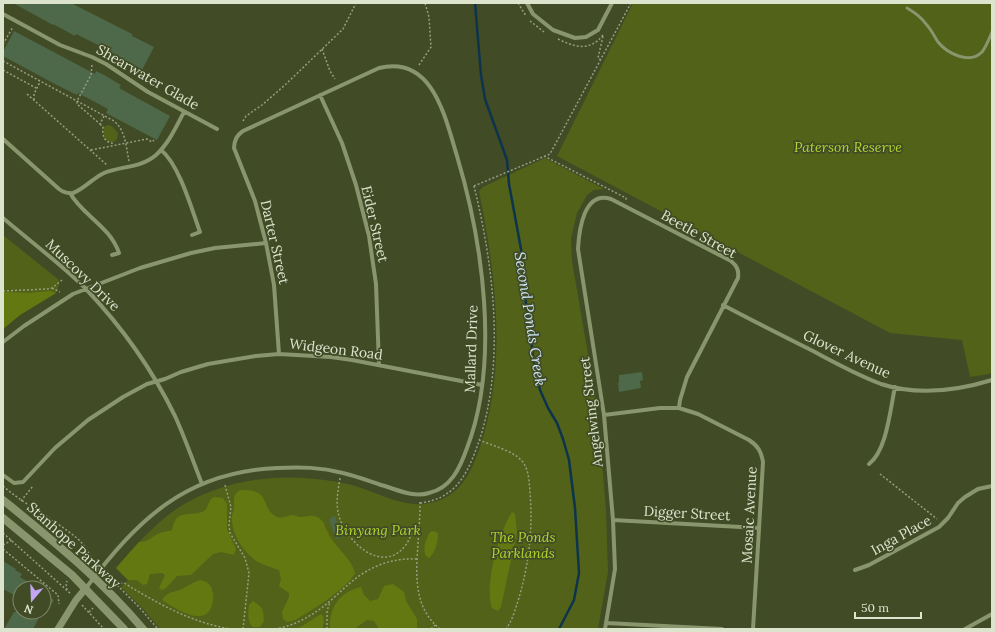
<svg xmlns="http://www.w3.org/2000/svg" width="995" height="632" viewBox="0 0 995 632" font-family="Lora,serif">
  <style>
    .green { fill: #526218 }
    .forest { fill: #647811 }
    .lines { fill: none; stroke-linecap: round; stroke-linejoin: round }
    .stream { stroke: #0d344d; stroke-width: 2.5 }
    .building { fill: #4e6949 }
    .path { stroke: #969e82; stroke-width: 1.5; stroke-dasharray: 2 2; stroke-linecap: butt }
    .service { stroke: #89956d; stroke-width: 3 }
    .minor { stroke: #89956d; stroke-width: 4 }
    .tertiary { stroke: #89956d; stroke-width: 7 }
    .secondary { stroke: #89956d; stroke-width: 8 }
    .labels { text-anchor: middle; stroke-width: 3.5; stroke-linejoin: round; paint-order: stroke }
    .street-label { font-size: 14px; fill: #dde4ce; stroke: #414b26 }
    .park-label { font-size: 14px; font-style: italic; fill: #b3d52e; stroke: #414b26 }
    .water-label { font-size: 15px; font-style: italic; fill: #cce5f8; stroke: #414b26 }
  </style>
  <rect width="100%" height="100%" fill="#414b26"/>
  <path class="green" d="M633 3H992V372L989 374 970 377 962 340 890 333 557 156Z
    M107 125 112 126 118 133 117 139 114 142H109C103 138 103 133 104 127Z
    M545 158 604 189 594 190 587 195 577 213 571 239 572 261 594 389 601 451 606 510 608 572 598 629H160L144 610 121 587 128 580 116 568C133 548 151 528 172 512 223 476 289 471 348 484 373 490 398 506 424 504 457 500 469 478 479 450 508 366 496 276 479 191L483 187Z
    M3 235 59 280V285L56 293 20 315 3 329Z"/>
  <path class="forest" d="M50 291 56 293 20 315 3 329V292L29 293Z
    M241 490C273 489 259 508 277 517 282 519 287 516 292 515 295 515 297 517 300 517 305 517 309 515 313 516 317 516 320 518 323 522 326 527 327 533 331 538 339 551 351 558 355 573 347 589 311 611 295 620L287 622 283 619 282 612 289 597V593L279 586 281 579 279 570C271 567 262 565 255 560 243 551 233 536 232 521 231 516 234 511 234 506 234 499 233 493 241 490Z
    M214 497 223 498 227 504V529L236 549 234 555 221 552 213 554 191 575 177 576 166 588 162 590 159 588 165 575 162 573 150 574 147 584 143 585 137 580H128L116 568 139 542C150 542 151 536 160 533 163 531 168 532 172 530 173 527 173 523 175 521 179 510 197 517 205 510 209 506 208 500 214 497Z
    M512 512 515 514 517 532 501 607 498 611 492 608C484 586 499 532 512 512Z
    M434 531 438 533C438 541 436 552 429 558L426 556C422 548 426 540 430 532Z
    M200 580C202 581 206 581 208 583 217 591 214 616 200 616 187 617 174 607 163 601V598C171 590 173 593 182 589 188 586 191 583 200 580Z
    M393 584 404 592 406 601 417 619V629H379L374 621 367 620 357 627 356 629H330C329 608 339 592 361 587L364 595 370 601 378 599 384 586Z
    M253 601C264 608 263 609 264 621L260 627H253C247 621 248 614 249 605Z
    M321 614 323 616 324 622 322 629H296C305 625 312 619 321 614Z"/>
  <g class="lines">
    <path class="stream" d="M475 3 481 75 485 99 507 160 509 184 521 249 526 304 534 363 540 390 548 408 557 423 563 439 569 460 575 508 579 573 574 600 559 629"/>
  </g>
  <path class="building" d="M13 3H71L132 34V36L154 47 142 70 106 49 76 34 75 36 53 24V25Z
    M14 31 95 74 96 71 104 75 121 85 119 88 170 116 157 140 106 113 108 109 78 93 77 95 51 82 3 56V52Z
    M642 372 643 380 640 381 641 388 619 392 618 383H619V375Z
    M335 516 342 536 336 539 329 519Z
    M3 561 16 569 15 570 22 574 20 577 38 588H20V598L3 589Z
    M44 594 54 600 44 615Z
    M14 612H42L33 629H4Z"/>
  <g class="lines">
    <path class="path" d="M518 3 526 16
      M530 21 544 32
      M558 39C574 47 590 52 603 35
      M3 44 13 27
      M322 49 330 71 335 79
      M601 60 598 58 603 36
      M3 61 114 121C126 131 126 147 129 161
      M92 65 91 75 77 101V104L100 124 104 116
      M419 65 431 47 429 17 425 3
      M3 70 36 88
      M27 94 107 165
      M34 100V94L40 82
      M243 121 246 116 262 105 285 85 343 29 356 3
      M100 124 103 127C102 135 104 142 112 143V146
      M91 150 147 139 152 142 154 140
      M544 156 626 198V200
      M474 186 550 154 631 3
      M52 288 60 292
      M3 291 47 289 52 288 62 280
      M479 440C491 445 513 451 521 460 529 468 529 481 530 492 533 529 529 565 518 601 515 610 512 621 506 629
      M880 474 937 519
      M340 478C338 490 336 501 338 512 343 539 381 576 405 546 409 541 411 535 413 529L419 530
      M225 485 231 507 229 525 230 533 245 558 249 573 243 629
      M3 486C26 506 54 519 78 539 86 546 89 556 96 564
      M21 501 33 486
      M420 502C420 516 419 529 418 543 416 574 413 607 440 629
      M420 503C454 499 466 477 477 447 506 367 494 267 474 186
      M3 533 71 594
      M3 545 12 540
      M3 549 58 595 59 604
      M106 574 138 606 158 629
      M114 587 116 584 124 583C157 603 192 623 231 629
      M67 590 66 584 67 581
      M82 605 104 629
      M89 612 93 608
      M275 629C293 626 310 617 324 606 337 596 348 583 362 574 379 563 397 558 417 559
      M327 629V611L330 602
      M431 629 435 625"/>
    <path class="service" d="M907 8C914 12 921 17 926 24 931 29 934 36 938 42 947 53 969 65 982 52 986 47 989 39 992 32"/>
    <path class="minor" d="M527 3 533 14 553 30 575 38 586 37 598 30 612 3
      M3 14 60 45 92 57 106 64 148 92 217 129
      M320 95 342 143 356 185 369 236 376 284 379 365
      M3 139 59 189C63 192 67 194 73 193 84 189 93 178 104 173 121 166 141 168 156 155 169 143 176 127 184 112
      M161 150C179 164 192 210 200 232L192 235
      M70 193C82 215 110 226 119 253L112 255
      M3 218C31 242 60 263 86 289 122 327 152 369 175 416 185 438 193 461 202 484
      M723 305C753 321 783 336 813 351 835 363 857 375 881 384 918 396 956 391 992 380
      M3 342 24 326 73 294 140 268 191 253 215 248 266 243
      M604 415 660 408H679L698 414 749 440C758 446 761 451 763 462L753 629
      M869 464C887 450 890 410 895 387
      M3 475 14 483 23 482 55 448 88 420 123 397 147 384 165 379 181 372 208 364 256 356 279 354 331 357 352 360 482 385
      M613 520 759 528
      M855 570 869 565 939 527 948 518 958 503 965 497 978 489 992 486
      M86 588C138 519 186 472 277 468 301 467 320 467 343 473 356 476 369 481 381 485 396 489 413 498 429 493 451 488 460 468 467 448 500 362 483 243 457 156 445 117 433 55 379 68L243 131C237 135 234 140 234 148L255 201 266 243 274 285 279 354
      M606 623 722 629
      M605 629 615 569 613 520 604 415 578 249C579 230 584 190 611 199L731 261C737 266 739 270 738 278L687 377 680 400 679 408
      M965 629 992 614"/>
    <path class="tertiary" d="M58 629 76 600 86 588"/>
    <path class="secondary" d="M3 500C52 540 102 580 143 629
      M3 518 72 575 124 629"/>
  </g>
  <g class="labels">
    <g class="street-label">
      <text transform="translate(148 77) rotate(30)" y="5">Shearwater Glade</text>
      <text transform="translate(375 224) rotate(77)" y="5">Eider Street</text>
      <text transform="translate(699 234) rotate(29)" y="5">Beetle Street</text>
      <text transform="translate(275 242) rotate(77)" y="5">Darter Street</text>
      <text transform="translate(83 275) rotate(44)" y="5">Muscovy Drive</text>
      <text transform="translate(336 349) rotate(7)" y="5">Widgeon Road</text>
      <text transform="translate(471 349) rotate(-88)" y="5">Mallard Drive</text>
      <text transform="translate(847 354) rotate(25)" y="5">Glover Avenue</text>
      <text transform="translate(591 412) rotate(-97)" y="5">Angelwing Street</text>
      <text transform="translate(687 513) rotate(3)" y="5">Digger Street</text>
      <text transform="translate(749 515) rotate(-87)" y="5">Mosaic Avenue</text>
      <text transform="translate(901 535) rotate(-29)" y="5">Inga Place</text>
      <text transform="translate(74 545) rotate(42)" y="5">Stanhope Parkway</text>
    </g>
    <g class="park-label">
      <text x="848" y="152">Paterson Reserve</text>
      <text x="378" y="535">Binyang Park</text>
      <text x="523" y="542">The Ponds<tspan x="523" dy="16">Parklands</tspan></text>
    </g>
    <g class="water-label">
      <text transform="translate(530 319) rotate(81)" y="5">Second Ponds Creek</text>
    </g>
  </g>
  <rect width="995" height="632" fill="none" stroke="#dde4ce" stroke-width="8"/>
  <g transform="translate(32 600) rotate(199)"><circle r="19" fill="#414b26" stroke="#7f8869"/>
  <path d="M0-3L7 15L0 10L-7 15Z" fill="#c3a7f2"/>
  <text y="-6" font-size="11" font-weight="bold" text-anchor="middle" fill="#dde4ce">N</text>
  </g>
  <path d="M855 612v6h66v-6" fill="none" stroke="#dde4ce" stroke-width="2"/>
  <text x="861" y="612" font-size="12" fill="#dde4ce" stroke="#414b26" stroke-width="3" paint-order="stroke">50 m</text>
</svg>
